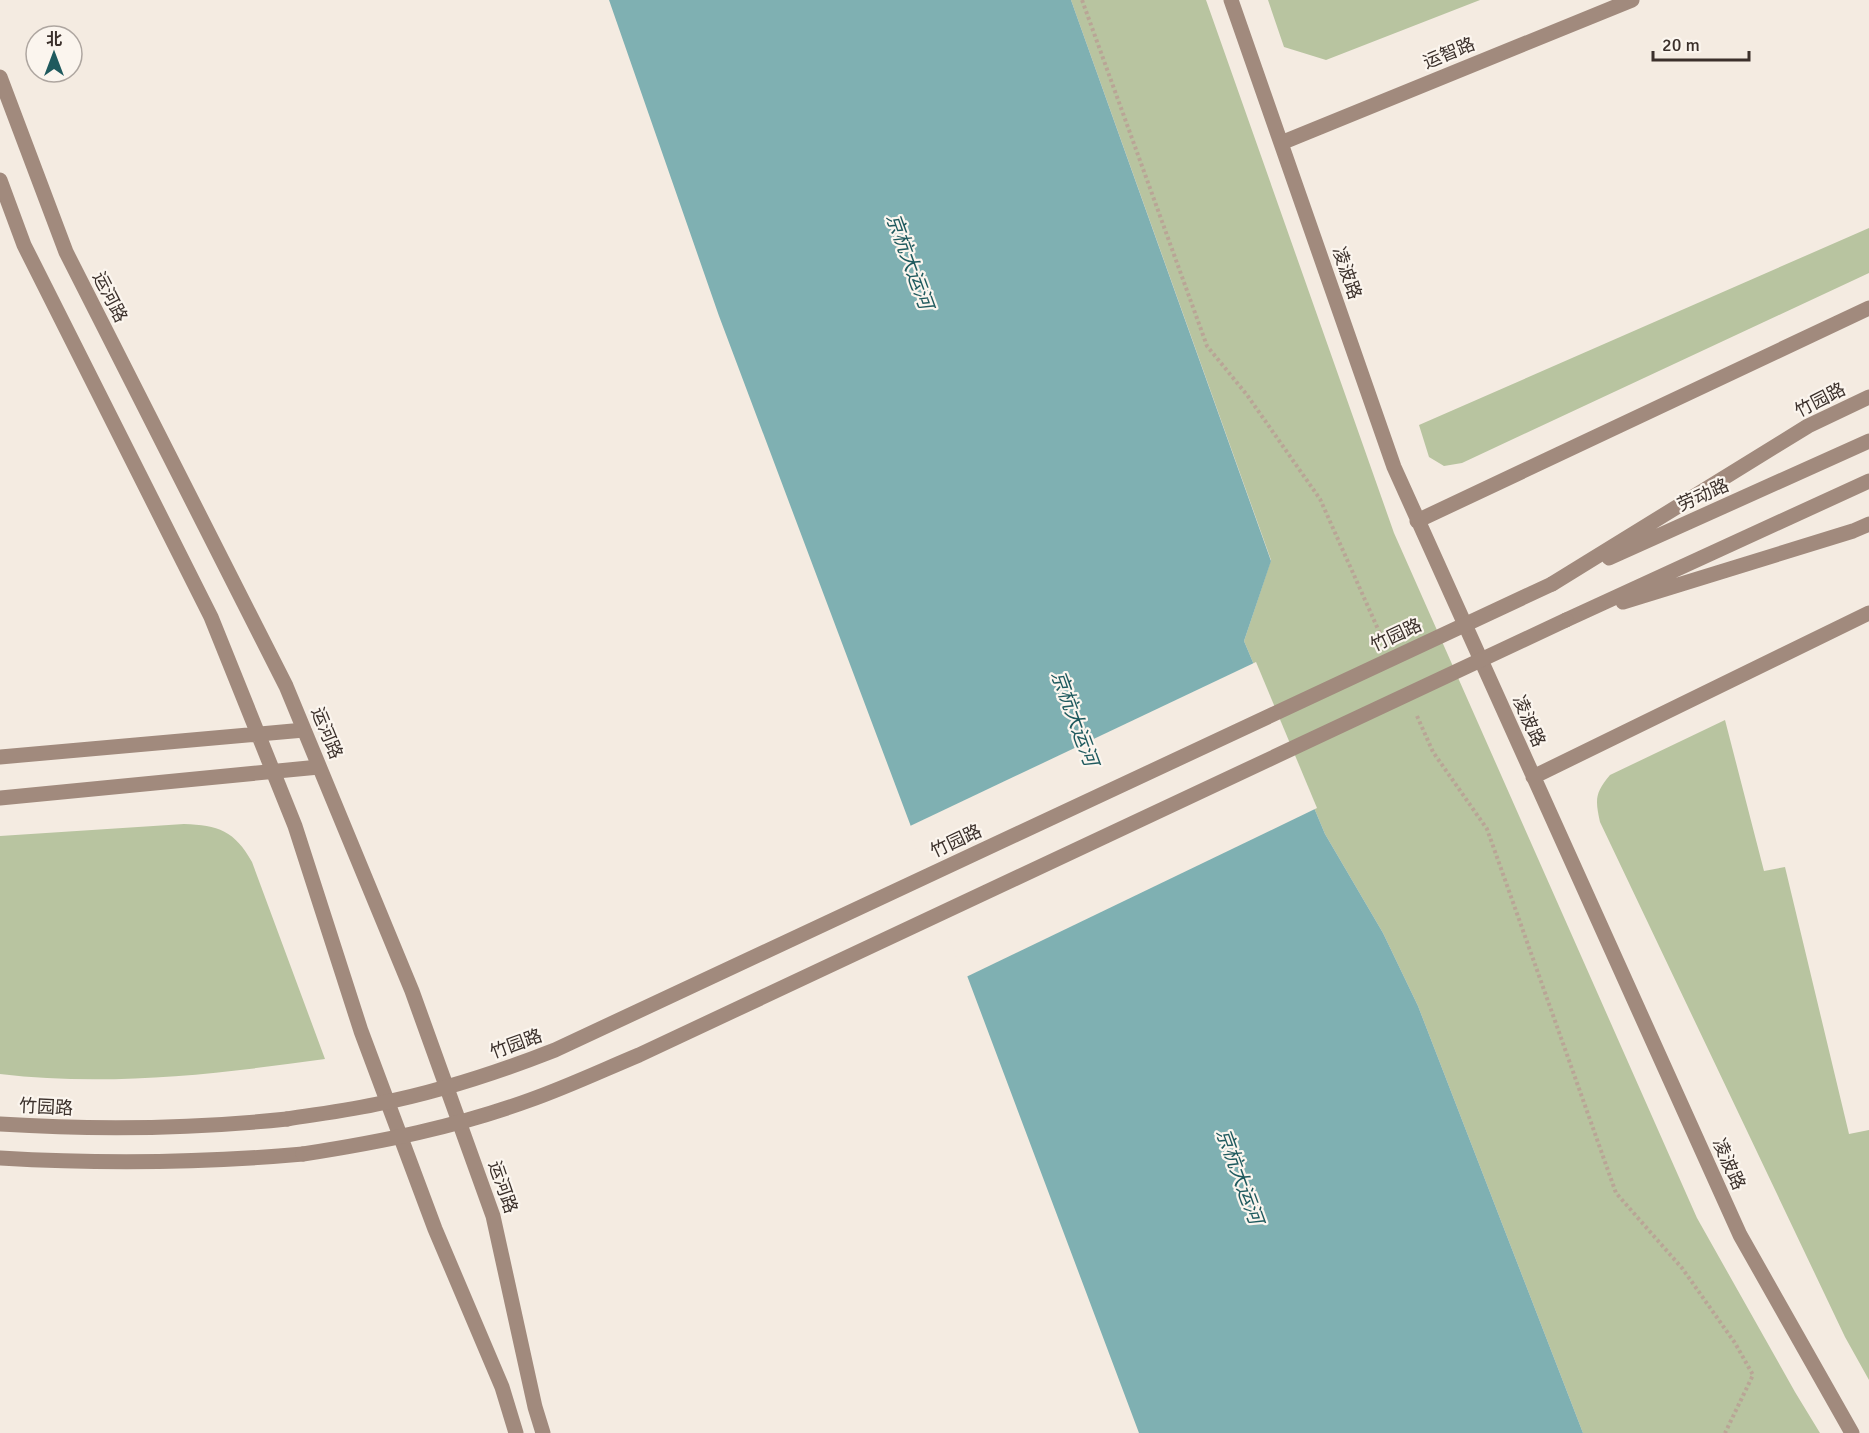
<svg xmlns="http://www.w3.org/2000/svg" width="1869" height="1433" viewBox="0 0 1869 1433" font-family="Signika,'Noto Sans SC',sans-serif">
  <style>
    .green { fill: #b8c4a0 }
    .water { fill: #7fb0b2 }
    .pier { fill: #f4ebe1 }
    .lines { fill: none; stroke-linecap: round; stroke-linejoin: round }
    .path { stroke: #b9a596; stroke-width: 4; stroke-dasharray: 3 3; stroke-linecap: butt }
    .secondary { stroke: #a18a7d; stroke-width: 15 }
    .secondary-bridge { stroke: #a18a7d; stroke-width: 15 }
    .labels { text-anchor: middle; stroke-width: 4.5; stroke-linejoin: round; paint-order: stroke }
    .street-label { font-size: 18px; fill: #3b302b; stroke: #fbf5ee }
    .water-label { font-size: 20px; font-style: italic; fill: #1f5a5e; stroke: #fbf5ee }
  </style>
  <rect width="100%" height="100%" fill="#f4ebe1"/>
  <path class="green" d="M1071 0H1206L1394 533 1697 1218 1795 1392 1820 1433H1583L1418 1006 1383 933 1325 834 1244 641 1271 560Z
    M1268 0H1480L1326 60 1284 47Z
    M1869 228V273L1462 463 1444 466 1429 457 1419 425Z
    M1725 720 1764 871 1785 867 1849 1134 1869 1130V1380L1845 1337 1600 822C1595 799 1595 793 1610 775Z
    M184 824C218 825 235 831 252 862L325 1059C218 1074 109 1087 0 1074V836Z"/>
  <path class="water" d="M609 0H1071L1271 561 1244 641 1325 834 1383 933 1418 1006 1583 1433H1139L719 316Z"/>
  <path class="pier" d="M1256 662 1317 808 964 978 908 827Z"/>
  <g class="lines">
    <path class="path" d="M1082 0 1207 346 1247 395 1320 499 1382 638
      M1417 716 1433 752 1487 829 1616 1193 1682 1268 1735 1343 1753 1375 1725 1433"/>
    <path class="secondary" d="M1231 0 1394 467 1740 1235 1852 1433
      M0 77 66 252 286 686 412 991 493 1216 535 1407 543 1433
      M1281 143 1632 0
      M0 180 24 245 211 617 295 826 361 1031 435 1229 502 1387 516 1433
      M1417 521 1869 308
      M1609 558 1869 441
      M1552 584 1808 426 1869 397
      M1623 602 1853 531 1869 524
      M1566 620 1869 481
      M0 757 304 730
      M1533 777 1869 613
      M0 798 319 767
      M0 1124C96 1130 191 1129 287 1119
      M0 1158C102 1164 202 1163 303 1154"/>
    <path class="secondary-bridge" d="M287 1119C318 1114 351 1110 382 1103 441 1091 499 1072 555 1050L1552 584
      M303 1154C381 1142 456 1127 530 1100 567 1087 603 1070 639 1055L1566 620"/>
  </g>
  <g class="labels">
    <g class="street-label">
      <text transform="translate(1449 53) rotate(-22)" y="6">运智路</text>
      <text transform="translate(1347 273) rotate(71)" y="6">凌波路</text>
      <text transform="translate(110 297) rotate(63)" y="6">运河路</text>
      <text transform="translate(1820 400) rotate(-27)" y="6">竹园路</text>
      <text transform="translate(1703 495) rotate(-24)" y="6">劳动路</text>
      <text transform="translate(1396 635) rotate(-25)" y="6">竹园路</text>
      <text transform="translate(1529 721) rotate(66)" y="6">凌波路</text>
      <text transform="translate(327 733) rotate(68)" y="6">运河路</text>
      <text transform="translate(956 841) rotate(-25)" y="6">竹园路</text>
      <text transform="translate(516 1044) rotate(-20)" y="6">竹园路</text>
      <text transform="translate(46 1107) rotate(3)" y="6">竹园路</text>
      <text transform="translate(1729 1164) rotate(66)" y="6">凌波路</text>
      <text transform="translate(503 1187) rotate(71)" y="6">运河路</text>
    </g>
    <g class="water-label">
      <text transform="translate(910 261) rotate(70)" y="7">京杭大运河</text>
      <text transform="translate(1075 718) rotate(70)" y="7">京杭大运河</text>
      <text transform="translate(1240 1176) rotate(70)" y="7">京杭大运河</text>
    </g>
  </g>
  <g transform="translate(54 54)"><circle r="28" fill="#fbf5ee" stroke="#aea6a0" stroke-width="1.5"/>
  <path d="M0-4.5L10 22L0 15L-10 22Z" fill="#1f5a5e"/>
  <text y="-9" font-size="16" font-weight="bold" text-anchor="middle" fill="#3b302b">北</text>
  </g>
  <path d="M1653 51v9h96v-9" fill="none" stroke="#3b302b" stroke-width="3"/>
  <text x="1662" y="51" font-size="18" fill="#3b302b" stroke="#fbf5ee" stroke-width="4.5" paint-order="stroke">20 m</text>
</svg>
